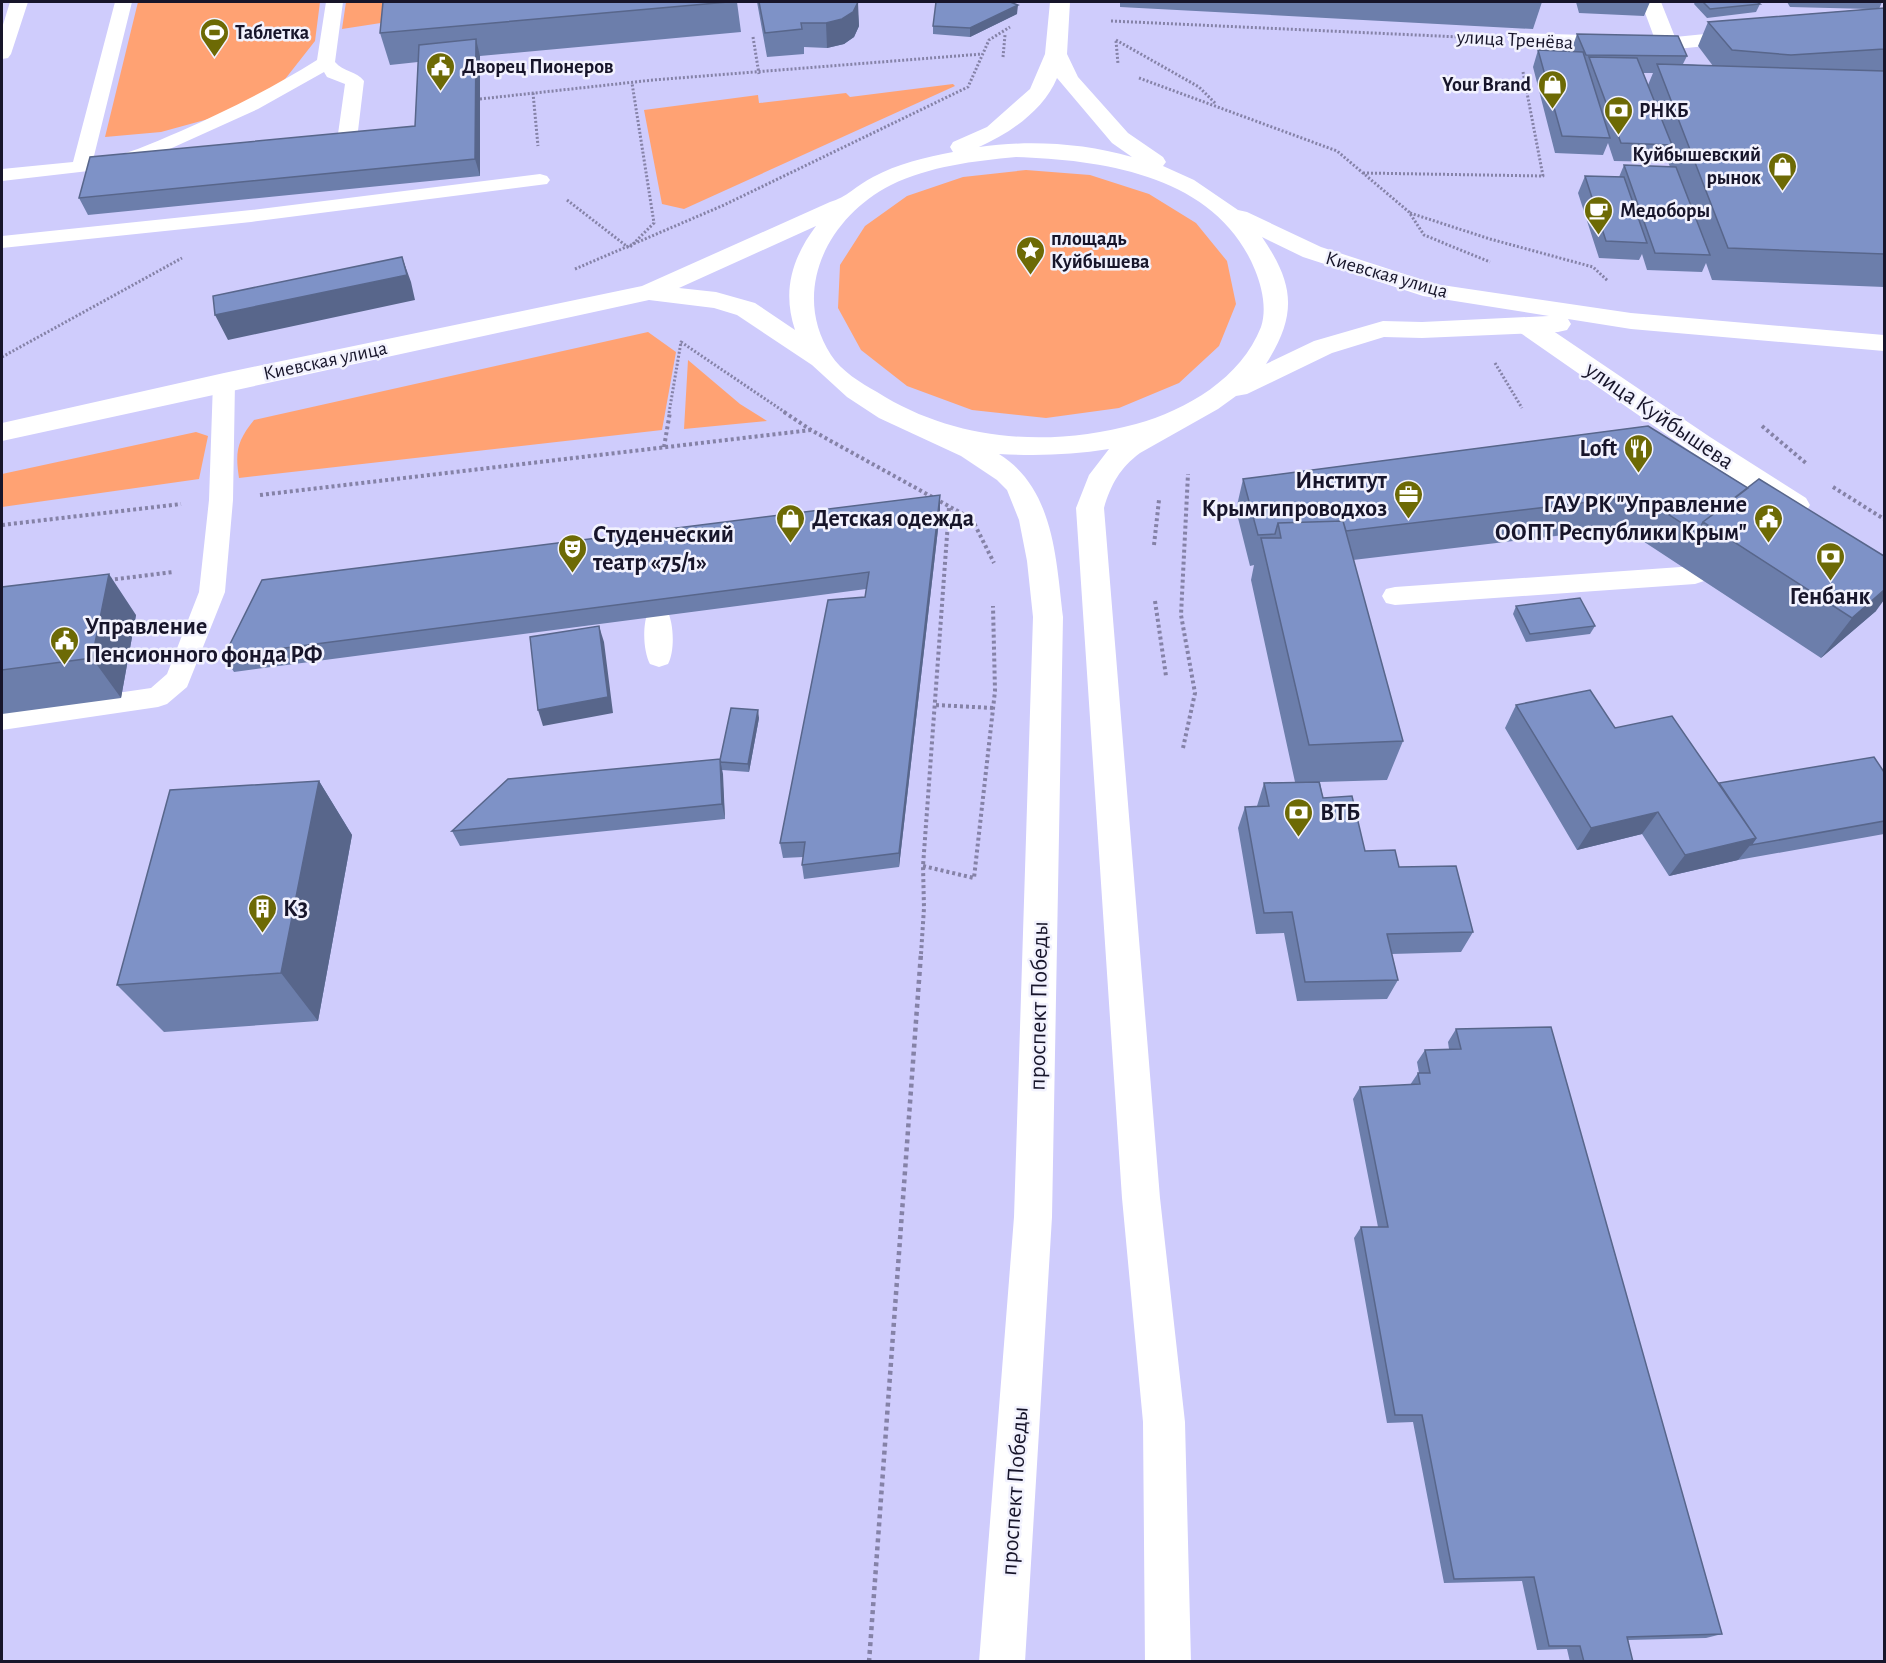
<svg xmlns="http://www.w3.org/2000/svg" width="1886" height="1663" viewBox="0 0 1886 1663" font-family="'Alegreya Sans',sans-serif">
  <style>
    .green { fill: #ffa273 }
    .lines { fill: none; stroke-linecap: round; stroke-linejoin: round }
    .path-far2 { stroke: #8582a7; stroke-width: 3; stroke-dasharray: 2 2; stroke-linecap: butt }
    .path-far1 { stroke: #8582a7; stroke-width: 4; stroke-dasharray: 3 3; stroke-linecap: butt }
    .path { stroke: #8582a7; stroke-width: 4.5; stroke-dasharray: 4 4; stroke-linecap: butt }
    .service { fill: #fff; fill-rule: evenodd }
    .minor { fill: #fff; fill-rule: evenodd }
    .secondary { fill: #fff; fill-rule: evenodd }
    .primary { fill: #fff; fill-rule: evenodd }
    .wall { fill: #6c7eab; fill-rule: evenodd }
    .shaded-wall { fill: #58668b }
    .building { fill: #7e92c7; stroke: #58668b; stroke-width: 1.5 }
    .labels { text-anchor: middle; stroke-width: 5; stroke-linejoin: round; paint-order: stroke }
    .far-poi-label { font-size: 20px; font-weight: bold; fill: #17152a; stroke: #f2f2fe; text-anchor: start }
    .far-street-label { font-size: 20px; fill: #17152a; stroke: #f2f2fe }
    .street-label { font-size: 24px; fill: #17152a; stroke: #f2f2fe }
    .poi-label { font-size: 24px; font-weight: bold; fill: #17152a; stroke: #f2f2fe; text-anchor: start }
  </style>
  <rect width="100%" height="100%" fill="#cfccfc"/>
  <path class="green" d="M138 2H320L315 41 282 83 223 115 161 132 105 137Z
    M346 2H468L426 16 342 29Z
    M953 84 955 86 684 209 662 204 644 110 758 95 759 103 846 93 850 97Z
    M1026 170 1090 175 1149 194 1196 223 1227 261 1236 304 1219 346 1179 383 1119 408 1046 418 972 410 907 386 861 350 838 308 840 265 865 226 907 196 963 177Z
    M648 332 676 352 662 430 239 478C235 452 237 441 254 420Z
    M688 360 740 404 767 421 684 429Z
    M196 432 208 436 199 479 2 507V474Z"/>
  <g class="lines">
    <path class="path-far2" d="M1111 21 1482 38
      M753 37 759 74
      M1116 40 1199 87 1216 104
      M1116 41 1118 64
      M1003 57 1005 35
      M1139 78 1337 151 1409 212 1424 235 1490 262
      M533 93 538 146
      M480 99 653 80 982 54
      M1363 173 1543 176 1523 72
      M567 200 629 248 654 223 632 83
      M1410 213 1490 239 1593 267 1608 281
      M575 269 724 205 968 87 989 40 1010 27
      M2 357 182 258
      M1495 363 1522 408
      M669 413 681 342 786 413"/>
    <path class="path-far1" d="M784 412 811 430 972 519 994 563
      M1762 426 1807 464
      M664 447 670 412
      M1833 487 1884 519
      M260 495 811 430
      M2 525 181 504
      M1154 545 1159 500
      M109 580 173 572
      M1155 601 1166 676
      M936 705 993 708
      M1183 748 1195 693 1181 615 1188 474
      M923 866 974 878 995 691 993 606
      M921 954 924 908 923 866 949 508"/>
    <path class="path" d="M869 1662 921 953"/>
    <path class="service" d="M10 2H28L11 54 8 58 2 59V28Z
      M115 2H132L93 160C126 156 150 144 181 131 228 110 274 87 317 60L326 2H343L335 62C343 72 357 71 364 81L357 139 354 143C341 146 323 149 310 146L307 142 310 138 338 134 345 84 327 77 324 72 258 109 132 166 2 181V169L73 162Z
      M540 174 547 176 550 180 547 184 251 222 2 248V236L251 210Z
      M224 375 232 377 235 382 233 500 225 592 187 687 167 704 158 707 2 730V710L151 688 167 674 199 592 209 500 213 382 216 377Z
      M1695 566 1704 569 1708 575 1704 581 1695 584 1395 605 1386 603 1382 596 1386 589 1395 587Z
      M658 607 667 610C674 623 675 651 668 664L659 667 650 664C643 651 642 623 649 610Z"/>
    <path class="minor" d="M1641 2H1661L1675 37 1745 30 1752 32 1755 36 1752 40 1745 42 1667 50 1517 45 1510 43 1507 39 1510 35 1517 33 1654 37Z"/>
    <path class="secondary" d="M1528 318 1537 320 1710 437 1806 498 1810 505 1806 512 1796 515 1786 512 1690 451 1519 332 1515 326 1519 320Z"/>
    <path class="primary" d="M1050 2H1070L1067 54 1078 77 1128 133 1163 157 1166 162 1163 166 1194 180 1238 210 1247 212 1321 247 1435 284 1631 313 1884 335V351L1631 329 1568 319 1571 324 1567 330 1558 332 1422 338 1384 337 1332 353 1247 394 1236 396 1218 409 1140 453C1120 468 1111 484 1104 508L1160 1198 1185 1422 1191 1662H1145L1143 1422 1122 1198 1076 508 1089 475 1109 449C1072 455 1037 456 999 454 1054 488 1056 559 1063 617L1052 1217 1025 1662H979L1014 1217 1033 617 1027 561 1019 520 1007 490 997 480 961 456 879 418 847 397 812 365 737 315 714 308 649 300 2 441V423L224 373 642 286 830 202C846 198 857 185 873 177 897 164 926 157 953 152L950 147 953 142 987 127 1030 89 1045 54ZM1057 78 1112 143 1132 157C1083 143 1029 140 979 147 1009 134 1044 110 1057 78ZM1016 157C1105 160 1217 176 1255 270 1262 287 1267 309 1261 327 1241 378 1187 410 1136 424 1048 448 954 441 877 392 861 383 841 371 831 355 790 291 828 217 891 185 930 166 974 161 1016 157ZM816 226C792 258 782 291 795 330L755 303 716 292 679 288ZM1262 237 1303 257 1423 296 1549 316 1422 322 1383 321 1314 341 1266 364C1297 315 1295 285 1262 237Z"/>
  </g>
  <path class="wall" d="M387 2H737L741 32 480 56V176L88 215 79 198 415 126 418 62 390 65 380 33Z
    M757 2H857L859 26 854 37 844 44 827 48 804 47V54L767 57Z
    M1120 2H1542L1533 29 1120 7Z
    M1576 2H1650L1644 16 1579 13Z
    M1695 2H1757L1760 4 1756 12 1707 18 1694 4Z
    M1787 2H1882L1879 9 1884 8V287L1712 280 1706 263 1702 272 1647 270 1642 254 1639 260 1599 258 1578 193 1585 176 1619 177 1624 165 1670 167 1666 157 1664 162 1614 161 1608 143 1603 155 1555 153 1533 67 1538 50 1571 51 1577 34 1687 56 1683 64 1713 66 1698 46 1708 22 1870 9 1790 7ZM1643 73H1653L1648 85Z
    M1017 14 970 37 933 34V26Z
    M1648 426 1876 611 1821 658 1623 528 1353 560 1403 741 1387 780 1320 782 1323 798 1365 851 1399 867 1473 932 1461 952 1392 954 1398 980 1387 999 1297 1001 1284 933 1256 934 1238 828 1245 807 1257 806 1264 783 1295 782 1251 580 1254 565 1250 566 1236 510 1243 479Z
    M940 512 899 867 804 879 802 865 803 857 783 858 780 843 865 597 866 589 234 672 224 656Z
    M2 587 136 615 121 698 2 714Z
    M1516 606 1595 626 1590 634 1526 642 1513 614Z
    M1516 705 1615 728 1719 783 1884 772V834L1738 860 1669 876 1642 834 1577 850 1505 728Z
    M759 718 749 772 722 770 725 819 460 846 452 831 720 759Z
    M319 781 352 835 318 1021 164 1032 117 985Z
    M1456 1029 1722 1634 1706 1638 1628 1640 1633 1662H1570L1567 1649 1537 1650 1522 1581 1444 1583 1413 1422 1387 1423 1354 1238 1361 1227H1378L1353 1099 1360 1087 1410 1085 1418 1073H1419L1417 1062 1425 1050 1449 1049 1448 1042Z"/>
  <path class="shaded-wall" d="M858 2 859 26 854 37 844 44 827 48 826 23Z
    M1018 5 1017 14 970 37V28Z
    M476 39 480 56V176L475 159Z
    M402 257 411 282 415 300 228 340 215 315Z
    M940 495V512L899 867V853Z
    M109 574 136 615 121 698 92 658Z
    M1884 590V600L1876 611 1821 658 1852 618Z
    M599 626 604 642 613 713 543 726 538 710Z
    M758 710 759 718 749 772 748 764Z
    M720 759 723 774 725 819 722 804Z
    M319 781 352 835 318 1021 281 973Z
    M1658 812 1642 834 1577 850 1591 828Z
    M1756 838 1738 860 1669 876 1685 855Z"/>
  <path class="building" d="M383 2H728L380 33Z
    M759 2H858L853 12 842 19 826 23H801L802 29 765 33Z
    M936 2H1010L1018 5 970 28 933 26Z
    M1703 2H1757L1760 4 1710 9Z
    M1884 8V49L1791 55 1732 50 1708 22Z
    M1577 34 1678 36 1687 56 1586 55Z
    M476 39 475 159 79 198 90 157 415 126 419 45Z
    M1538 50 1583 52 1610 138 1562 136Z
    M1589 57 1637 58 1672 145 1621 143Z
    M1657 64 1884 71V254L1728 248Z
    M1624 165 1676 167 1710 255 1655 253Z
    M1585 176 1624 177 1647 243 1606 241Z
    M402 257 407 275 215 315 213 296Z
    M1648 426 1748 488 1703 522 1697 533 1640 496 1346 531 1343 521 1278 523 1275 534 1258 535 1243 479Z
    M1759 479 1884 556V590L1852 618 1703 522Z
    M940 495 899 853 802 865 805 842 780 843 828 600 865 597 869 572 224 656 262 580Z
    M1343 521 1403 741 1309 745 1261 538H1281L1278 523Z
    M109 574 92 658 2 670V587Z
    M1580 598 1595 626 1530 634 1516 606Z
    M599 626 608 697 538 710 530 637Z
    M1590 690 1615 728 1672 716 1756 838 1685 855 1658 812 1591 828 1516 705Z
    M731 708 758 710 748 764 721 762 720 760Z
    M1874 757 1884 772V821L1751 845 1756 838 1719 783Z
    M720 759 722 804 452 831 508 779Z
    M319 781 281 973 117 985 170 790Z
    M1319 782 1323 798 1352 796 1365 851 1395 850 1399 867 1456 866 1473 932 1387 934 1398 980 1305 982 1292 912 1264 913 1245 807 1269 806 1264 783Z
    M1551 1027 1722 1634 1627 1637 1633 1662H1584L1580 1646H1549L1534 1577 1454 1579 1422 1415H1395L1361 1227H1388L1360 1087 1420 1084 1418 1073H1430L1425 1050 1461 1049 1456 1029Z"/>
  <defs>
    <symbol id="stadium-pin" viewBox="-11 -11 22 30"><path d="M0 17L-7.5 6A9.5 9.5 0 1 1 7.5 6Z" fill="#6d6a05" stroke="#f2f2fe"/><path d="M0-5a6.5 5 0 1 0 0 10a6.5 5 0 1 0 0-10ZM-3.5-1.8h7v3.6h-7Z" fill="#fff"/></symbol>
    <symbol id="civic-pin" viewBox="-11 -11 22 30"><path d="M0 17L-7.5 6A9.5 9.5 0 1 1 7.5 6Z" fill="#6d6a05" stroke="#f2f2fe"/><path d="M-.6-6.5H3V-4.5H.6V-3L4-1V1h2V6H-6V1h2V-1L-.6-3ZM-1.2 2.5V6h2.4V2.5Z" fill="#fff"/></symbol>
    <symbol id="shop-pin" viewBox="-11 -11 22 30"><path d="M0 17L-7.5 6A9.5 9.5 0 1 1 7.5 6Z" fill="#6d6a05" stroke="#f2f2fe"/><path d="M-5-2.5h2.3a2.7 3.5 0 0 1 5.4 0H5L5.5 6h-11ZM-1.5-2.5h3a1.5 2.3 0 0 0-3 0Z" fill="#fff"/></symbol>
    <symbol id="bank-pin" viewBox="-11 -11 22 30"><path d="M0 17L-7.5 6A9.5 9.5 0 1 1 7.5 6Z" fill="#6d6a05" stroke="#f2f2fe"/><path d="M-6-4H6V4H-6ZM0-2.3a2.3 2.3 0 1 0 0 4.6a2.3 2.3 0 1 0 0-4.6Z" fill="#fff"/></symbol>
    <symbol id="cafe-pin" viewBox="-11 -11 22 30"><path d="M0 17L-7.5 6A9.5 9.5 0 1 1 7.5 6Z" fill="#6d6a05" stroke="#f2f2fe"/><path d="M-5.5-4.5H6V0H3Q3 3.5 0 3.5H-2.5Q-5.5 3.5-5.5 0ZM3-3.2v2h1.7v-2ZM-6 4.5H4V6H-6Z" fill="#fff"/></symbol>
    <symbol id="sight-pin" viewBox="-11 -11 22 30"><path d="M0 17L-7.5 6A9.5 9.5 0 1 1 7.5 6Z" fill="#6d6a05" stroke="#f2f2fe"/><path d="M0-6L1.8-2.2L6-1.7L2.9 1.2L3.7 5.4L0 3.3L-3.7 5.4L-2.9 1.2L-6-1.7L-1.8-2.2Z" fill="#fff"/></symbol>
    <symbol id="restaurant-pin" viewBox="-11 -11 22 30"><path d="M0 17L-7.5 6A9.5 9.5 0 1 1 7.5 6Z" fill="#6d6a05" stroke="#f2f2fe"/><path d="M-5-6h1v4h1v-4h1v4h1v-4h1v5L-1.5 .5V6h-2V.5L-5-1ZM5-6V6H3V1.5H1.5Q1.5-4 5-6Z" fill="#fff"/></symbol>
    <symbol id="office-pin" viewBox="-11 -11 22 30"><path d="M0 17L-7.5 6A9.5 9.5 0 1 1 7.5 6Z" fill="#6d6a05" stroke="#f2f2fe"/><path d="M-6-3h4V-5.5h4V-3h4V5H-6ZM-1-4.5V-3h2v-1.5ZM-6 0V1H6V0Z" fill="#fff"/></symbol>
    <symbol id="theatre-pin" viewBox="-11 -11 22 30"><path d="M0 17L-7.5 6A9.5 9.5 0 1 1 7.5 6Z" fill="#6d6a05" stroke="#f2f2fe"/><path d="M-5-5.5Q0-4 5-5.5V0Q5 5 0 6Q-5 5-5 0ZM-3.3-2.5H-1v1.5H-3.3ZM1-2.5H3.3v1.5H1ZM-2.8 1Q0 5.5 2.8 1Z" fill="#fff"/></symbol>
    <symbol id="building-pin" viewBox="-11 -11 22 30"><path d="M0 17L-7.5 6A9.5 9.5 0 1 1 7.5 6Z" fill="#6d6a05" stroke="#f2f2fe"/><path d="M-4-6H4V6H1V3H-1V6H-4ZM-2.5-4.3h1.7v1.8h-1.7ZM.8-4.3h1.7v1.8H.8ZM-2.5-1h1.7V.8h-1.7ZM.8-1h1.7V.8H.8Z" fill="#fff"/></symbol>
  </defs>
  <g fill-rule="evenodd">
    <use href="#stadium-pin" x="198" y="16" width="33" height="45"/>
    <use href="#civic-pin" x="424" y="50" width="33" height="45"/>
    <use href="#shop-pin" x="1536" y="68" width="33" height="45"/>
    <use href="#bank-pin" x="1602" y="94" width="33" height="45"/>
    <use href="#shop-pin" x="1766" y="150" width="33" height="45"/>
    <use href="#cafe-pin" x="1582" y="194" width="33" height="45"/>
    <use href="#sight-pin" x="1014" y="234" width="33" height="45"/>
    <use href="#restaurant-pin" x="1622" y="432" width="33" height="45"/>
    <use href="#office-pin" x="1392" y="478" width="33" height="45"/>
    <use href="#shop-pin" x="774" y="502" width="33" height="45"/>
    <use href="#civic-pin" x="1752" y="502" width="33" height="45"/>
    <use href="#theatre-pin" x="556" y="532" width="33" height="45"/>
    <use href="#bank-pin" x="1814" y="540" width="33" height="45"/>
    <use href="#civic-pin" x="48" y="624" width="33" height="45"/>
    <use href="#bank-pin" x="1282" y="796" width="33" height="45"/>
    <use href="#building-pin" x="246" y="892" width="33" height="45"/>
  </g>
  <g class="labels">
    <g class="far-poi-label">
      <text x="235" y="39">Таблетка</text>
      <text x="462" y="73">Дворец Пионеров</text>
      <text x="1531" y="91" text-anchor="end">Your Brand</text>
      <text x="1639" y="117">РНКБ</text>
      <text x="1761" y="161" text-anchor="end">Куйбышевский<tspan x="1761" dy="23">рынок</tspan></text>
      <text x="1620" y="217">Медоборы</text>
      <text x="1051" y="245">площадь<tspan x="1051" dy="23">Куйбышева</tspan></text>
    </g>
    <g class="far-street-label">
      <text transform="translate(1515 39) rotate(3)" y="7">улица Тренёва</text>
      <text transform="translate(1387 274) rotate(16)" y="7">Киевская улица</text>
      <text transform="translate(325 360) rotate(-12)" y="7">Киевская улица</text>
    </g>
    <g class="street-label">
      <text transform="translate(1660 415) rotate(34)" y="8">улица Куйбышева</text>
      <text transform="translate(1038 1006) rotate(-89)" y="8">проспект Победы</text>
      <text transform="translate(1014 1491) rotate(-86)" y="8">проспект Победы</text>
    </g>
    <g class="poi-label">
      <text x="1617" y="456" text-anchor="end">Loft</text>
      <text x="1387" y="488" text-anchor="end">Институт<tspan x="1387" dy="28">Крымгипроводхоз</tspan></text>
      <text x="1747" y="512" text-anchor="end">ГАУ РК "Управление<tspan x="1747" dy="28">ООПТ Республики Крым"</tspan></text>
      <text x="812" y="526">Детская одежда</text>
      <text x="593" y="542">Студенческий<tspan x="593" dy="28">театр «75/1»</tspan></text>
      <text x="1830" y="604" text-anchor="middle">Генбанк</text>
      <text x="85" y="634">Управление<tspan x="85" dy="28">Пенсионного фонда РФ</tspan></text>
      <text x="1320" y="820">ВТБ</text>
      <text x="283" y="916">К3</text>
    </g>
  </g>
  <rect width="1886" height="1663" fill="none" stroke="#17152a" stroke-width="6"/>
</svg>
